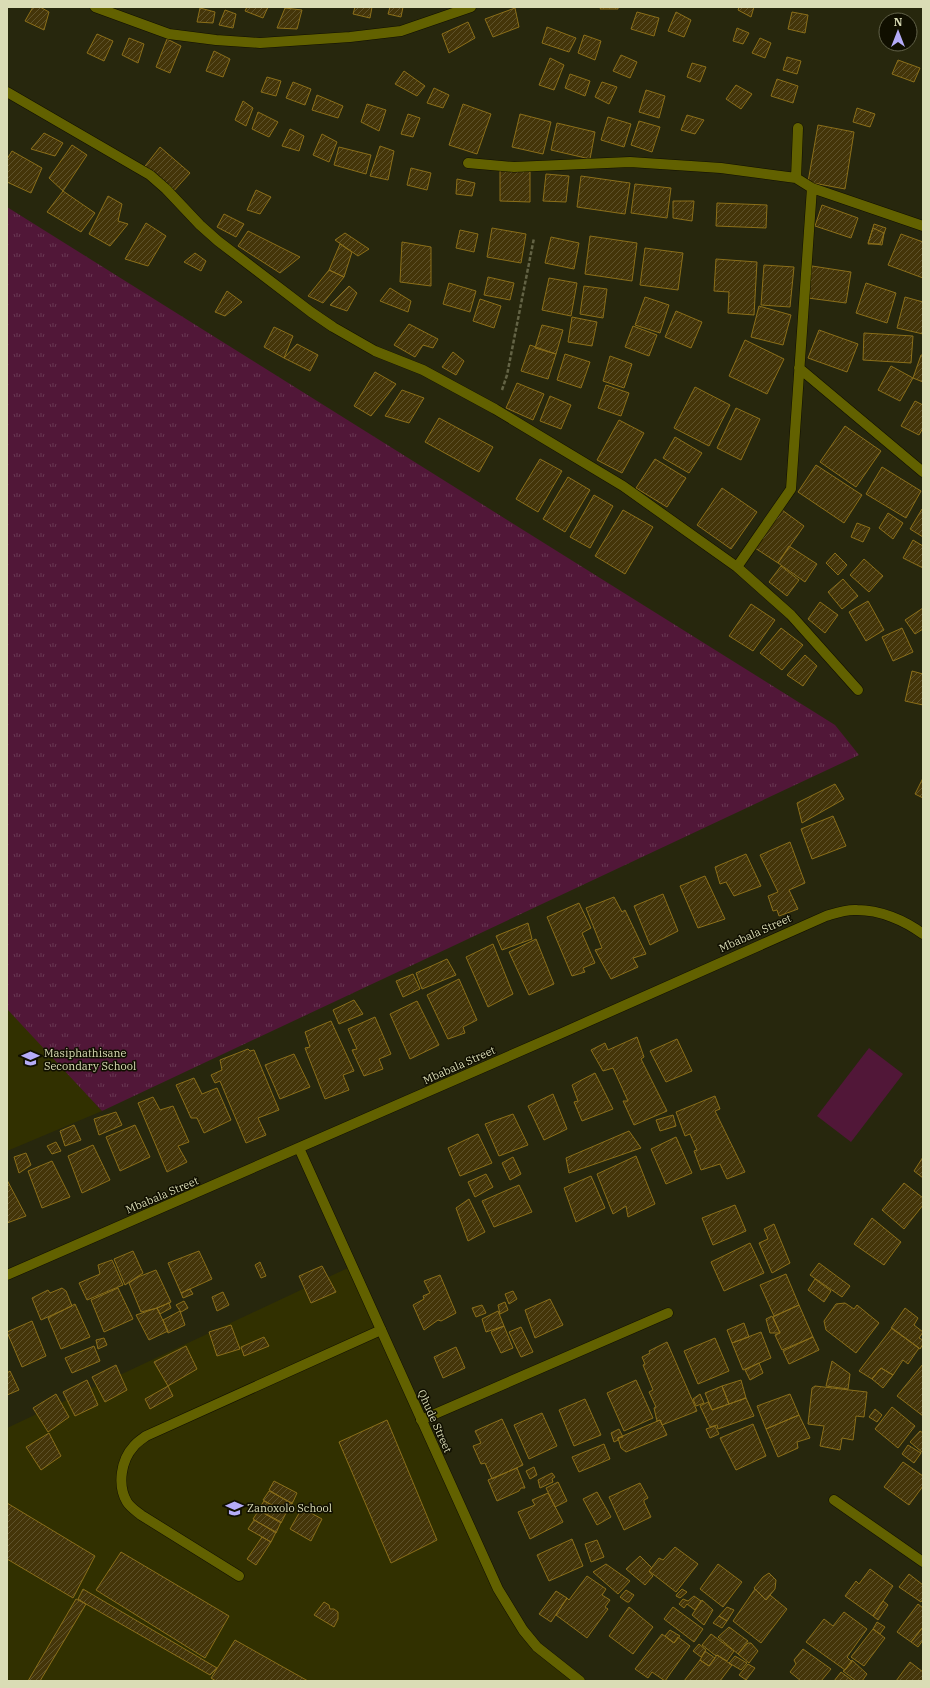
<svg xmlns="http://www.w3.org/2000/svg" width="930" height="1688" viewBox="0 0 930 1688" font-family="'IBM Plex Serif',serif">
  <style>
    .built { fill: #313000 }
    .grass { fill: url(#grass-tufts) }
    .park { fill: #511738 }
    .building { fill: url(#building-hatch); stroke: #8b6f1a }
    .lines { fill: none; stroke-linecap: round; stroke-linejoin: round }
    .lane-casing { stroke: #100f00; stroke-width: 11 }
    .street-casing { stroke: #100f00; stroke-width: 11 }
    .path { stroke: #636345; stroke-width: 2.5; stroke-dasharray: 4 2; stroke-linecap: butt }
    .lane { stroke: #626100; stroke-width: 10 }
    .street { stroke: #626100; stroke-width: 10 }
    .labels { text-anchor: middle; stroke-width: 3; stroke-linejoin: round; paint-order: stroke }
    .street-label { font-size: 11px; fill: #dadcb5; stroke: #100f00 }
    .poi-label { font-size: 11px; fill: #dadcb5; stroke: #100f00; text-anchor: start }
  </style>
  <defs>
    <pattern id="grass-tufts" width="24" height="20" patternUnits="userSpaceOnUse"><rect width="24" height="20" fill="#511738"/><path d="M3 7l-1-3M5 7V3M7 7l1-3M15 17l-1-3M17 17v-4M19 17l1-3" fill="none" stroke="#693853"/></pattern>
    <pattern id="building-hatch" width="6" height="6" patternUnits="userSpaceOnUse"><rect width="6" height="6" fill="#443509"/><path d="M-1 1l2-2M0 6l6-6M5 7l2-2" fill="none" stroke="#5e522b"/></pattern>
  </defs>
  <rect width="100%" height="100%" fill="#27270d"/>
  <path class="built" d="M7 1007 102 1111 7 1151Z
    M352 1266 498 1589 523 1630 580 1681H7V1428Z"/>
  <path class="grass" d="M7 207 835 725 859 755 102 1111 7 1009Z"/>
  <path class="park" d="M869 1048 903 1074 851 1142 817 1116Z"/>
  <path class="building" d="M33 7H40L49 12 44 30 25 21Z
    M247 7H268L263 18 245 11Z
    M355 7H372L370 18 353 14Z
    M390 7H403L401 17 388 14Z
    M601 7H618V9H600Z
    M739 7H754L751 17 738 10Z
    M200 8 215 12 213 23 197 22Z
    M285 8 302 10 297 29 277 28Z
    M515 8 519 27 493 37 485 19Z
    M225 10 236 14 233 28 219 25Z
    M637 12 659 18 654 36 631 29Z
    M676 12 691 20 684 37 668 31Z
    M792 12 808 15 805 33 788 29Z
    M468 22 475 38 449 53 442 34Z
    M547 27 576 38 569 52 542 43Z
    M737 28 749 33 743 44 733 41Z
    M97 34 113 41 104 61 87 53Z
    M584 35 601 41 595 60 578 53Z
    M129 38 144 44 138 63 122 55Z
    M760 38 771 43 765 58 752 53Z
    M167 39 181 46 170 73 156 67Z
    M214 51 230 59 223 77 206 71Z
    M621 55 637 62 630 78 613 71Z
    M787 57 801 61 797 74 783 70Z
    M550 58 564 65 554 90 539 85Z
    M898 60 920 68 914 82 892 74Z
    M692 63 706 67 700 82 687 77Z
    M404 71 425 86 417 96 395 84Z
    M570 74 590 81 585 96 565 88Z
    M267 77 281 81 276 96 261 92Z
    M777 79 798 86 793 103 771 96Z
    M293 82 311 89 305 105 286 98Z
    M602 82 617 87 609 104 595 97Z
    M736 85 752 94 741 109 726 99Z
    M434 88 449 95 443 108 427 103Z
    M646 90 665 96 659 118 639 112Z
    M317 95 343 106 338 118 312 110Z
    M243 101 253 108 246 126 235 120Z
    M367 104 386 110 379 131 361 122Z
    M463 104 491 114 477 154 449 145Z
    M857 108 875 114 870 127 853 122Z
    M258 112 278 122 269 137 252 129Z
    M408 114 420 118 413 137 401 134Z
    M520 114 551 122 543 154 512 147Z
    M687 115 704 120 695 134 681 130Z
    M608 117 631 124 624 147 601 140Z
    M639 121 660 127 652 152 631 145Z
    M557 123 595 132 590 159 551 150Z
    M818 125 854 132 845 189 808 182Z
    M290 129 304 136 299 151 282 146Z
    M44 133 63 143 55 156 31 149Z
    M322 134 337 142 329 162 313 155Z
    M72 145 87 155 63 191 49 178Z
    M380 146 394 151 388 180 370 176Z
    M160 147 190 173 171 194 142 170Z
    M339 147 371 155 366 174 334 165Z
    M12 151 42 168 31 193 7 182V159Z
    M411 168 431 173 427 190 407 185Z
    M500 170H530V202L500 201Z
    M546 174 569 176 566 202 543 201Z
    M581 176 630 183 625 214 577 207Z
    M457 179 475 183 472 196 456 194Z
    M635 184 671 188 667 218 631 213Z
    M256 190 271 197 260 214 247 210Z
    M63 191 95 213 81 232 47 212Z
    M108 196 122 204 118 221 128 224 110 246 89 234Z
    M673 201H694L692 221 673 218Z
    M717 203 767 205 766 228 716 226Z
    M822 205 858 218 851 238 815 226Z
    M224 214 244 224 236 237 217 227Z
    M146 223 166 236 148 266 125 259Z
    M874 224 886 228 880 244H868Z
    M492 228 526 234 521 263 487 257Z
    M873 228 884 233 882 245 868 243Z
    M460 230 478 234 474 252 456 248Z
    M248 231 300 257 280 273 238 246Z
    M345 233 369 249 358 256 335 240Z
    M901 234 923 242V278L888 265Z
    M590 236 637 243 632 281 585 274Z
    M551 237 579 243 574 269 545 263Z
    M402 242 431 247V286L400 282Z
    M340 244 352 252 344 277 329 270Z
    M645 248 683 253 678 290 640 285Z
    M195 253 206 261 201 271 184 262Z
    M716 259 757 262 754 315 728 313 729 292 714 291Z
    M764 265 794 267 790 307 761 305Z
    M812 266 851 272 846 303 808 298Z
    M329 270 344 277 323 303 308 296Z
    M488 277 514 283 510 300 484 295Z
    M549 278 577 283 571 316 542 310Z
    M449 283 476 291 470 312 443 304Z
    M866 283 896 293 887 323 856 313Z
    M349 286 357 293 347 311 330 305Z
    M584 286 607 289 603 318 580 314Z
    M390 288 411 301 408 312 380 301Z
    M227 291 242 302 225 316 215 312Z
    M645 297 669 305 660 333 635 325Z
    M905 297 923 302V334L897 328Z
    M480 299 501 306 494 328 473 321Z
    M759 306 791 315 783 345 751 337Z
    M676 311 702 322 691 348 665 337Z
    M572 317 597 322 592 346 568 342Z
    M409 324 438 339 433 348 423 345 415 357 394 345Z
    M542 325 563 330 556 354 535 348Z
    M633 326 657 335 649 356 625 347Z
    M274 327 293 336 284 358 264 347Z
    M819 330 858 344 847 372 808 358Z
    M864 333 913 336 911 363 863 360Z
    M745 340 784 359 767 394 729 376Z
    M297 344 318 355 310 371 284 358Z
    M530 345 556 354 548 379 521 371Z
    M453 352 464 361 456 375 442 367Z
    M565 354 590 362 581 388 557 380Z
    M921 355H923V382L913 378Z
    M610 356 632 364 624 388 603 381Z
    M891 366 913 378 900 401 878 390Z
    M375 372 396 384 371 416 354 406Z
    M517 383 544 394 533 420 506 408Z
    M606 385 629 393 621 416 598 408Z
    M695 387 730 405 709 446 674 428Z
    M402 390 424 398 409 423 385 416Z
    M550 396 571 405 561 429 540 421Z
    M915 401 923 405V428L919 435 901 426Z
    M736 408 760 419 741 460 717 448Z
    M439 418 493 447 479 472 425 442Z
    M619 420 644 433 622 473 597 460Z
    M845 426 881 451 856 487 820 462Z
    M675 437 702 453 689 473 663 458Z
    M540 459 562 471 538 512 516 499Z
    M655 459 686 478 667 507 636 488Z
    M816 465 862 495 844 523 798 492Z
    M882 467 921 491 906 518 866 494Z
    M568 477 590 490 565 532 543 519Z
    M722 488 757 512 731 549 697 525Z
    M594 495 613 506 590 548 570 537Z
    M922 509 923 510V537L910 529Z
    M623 510 653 527 625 574 595 556Z
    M782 510 804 526 778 563 755 548Z
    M888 513 903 523 893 539 879 528Z
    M857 523 870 528 863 542 851 537Z
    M913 540 923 546V568L903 558Z
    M789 546 817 564 805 582 778 563Z
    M835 553 847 565 838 575 826 563Z
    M864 559 883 576 869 592 850 575Z
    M781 566 799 580 787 596 769 582Z
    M843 579 858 596 842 609 828 592Z
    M868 601 884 630 866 641 849 612Z
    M820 602 838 615 825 633 808 619Z
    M751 604 775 620 753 651 729 636Z
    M923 608V629L915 634 905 620Z
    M781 628 803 645 782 670 760 653Z
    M902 628 913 652 893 661 882 637Z
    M805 655 817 666 803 686 787 675Z
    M912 671 923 674V705L905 701Z
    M923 778V798L915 794Z
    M835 784 844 799 802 823 797 803Z
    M833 816 846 846 812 859 801 829Z
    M790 842 805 883 789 890 798 909 779 916 777 910 773 911 768 896 778 892 760 855Z
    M746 854 761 886 734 896 726 882 720 884 715 867Z
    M705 876 725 919 698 928 680 886Z
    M663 894 678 931 650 945 634 906Z
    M614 897 622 912 625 910 646 954 633 958 638 967 611 979 595 950 602 948 586 908Z
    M579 903 591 928 582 933 595 963 583 968 585 972 572 976 547 917Z
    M528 923 532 939 502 950 496 936Z
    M536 939 554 984 529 995 509 952Z
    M493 944 513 994 488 1007 466 957Z
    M447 959 456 975 422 989 416 973Z
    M413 974 420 989 403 997 396 981Z
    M459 979 477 1020 463 1027 465 1033 448 1039 427 995Z
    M354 1000 363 1014 339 1024 333 1010Z
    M417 1001 439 1045 410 1059 390 1014Z
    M375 1017 391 1054 379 1059 383 1069 364 1076 352 1050 357 1049 348 1029Z
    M331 1021 354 1071 343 1075 349 1090 325 1099 305 1048 310 1047 305 1032Z
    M637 1037 644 1057 641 1059 667 1111 634 1125 623 1101H628L613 1068 603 1071 591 1050 605 1043 608 1050Z
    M677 1039 692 1071 666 1082 650 1051Z
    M248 1049 250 1051 254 1050 279 1110 258 1118 266 1135 246 1143 220 1081 215 1083 211 1075 222 1070 220 1060Z
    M294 1054 310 1087 280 1099 265 1065Z
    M595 1073 613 1109 582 1121 574 1102 578 1101 572 1085Z
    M194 1078 202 1094 217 1088 231 1120 204 1133 197 1118H191L176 1085Z
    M553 1094 567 1129 544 1140 528 1106Z
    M715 1096 720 1109 715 1111 745 1172 727 1179 720 1164 701 1170 694 1151 697 1150 690 1134 685 1136 676 1112Z
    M153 1097 160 1110 173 1106 189 1142 178 1146 187 1162 167 1172 138 1103Z
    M116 1112 122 1125 99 1135 94 1119Z
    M513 1114 528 1145 499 1156 485 1124Z
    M673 1115 676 1126 660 1131 656 1120Z
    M74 1125 81 1140 65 1146 60 1131Z
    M135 1125 150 1157 120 1171 106 1137Z
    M629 1131 641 1148 569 1173 566 1158Z
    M478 1134 492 1163 460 1176 448 1148Z
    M676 1137 692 1173 666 1184 651 1149Z
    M56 1142 61 1151 52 1154 47 1146Z
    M93 1145 110 1180 82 1193 68 1156Z
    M26 1153 31 1165 19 1173 14 1157Z
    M636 1156 655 1204 628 1217 626 1206 613 1214 597 1174Z
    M513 1157 521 1174 510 1180 502 1163Z
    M923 1157V1178L914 1171Z
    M52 1161 70 1197 42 1208 28 1171Z
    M486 1174 493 1187 475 1197 468 1182Z
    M591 1176 605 1208 576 1222 564 1188Z
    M7 1180 26 1216 7 1223Z
    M904 1183 923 1198V1205L904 1229 882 1210Z
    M519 1185 532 1212 494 1227 482 1201Z
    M469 1199 485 1232 468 1241 456 1208Z
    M735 1205 746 1231 713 1245 702 1218Z
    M872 1218 901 1242 884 1265 854 1244Z
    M774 1224 790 1263 772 1273 759 1243 768 1239 764 1229Z
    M750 1243 764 1273 724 1291 711 1262Z
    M133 1251 143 1273 125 1285 114 1259Z
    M199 1251 212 1279 181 1293 168 1263Z
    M112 1260 123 1285 87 1300 79 1283 100 1274 98 1265Z
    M260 1262 266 1276 261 1278 255 1265Z
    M819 1263 850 1286 842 1297 810 1275Z
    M322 1266 336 1292 311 1303 299 1276Z
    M156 1270 171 1302 157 1308 141 1312 129 1283 138 1277Z
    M786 1274 799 1305 774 1316 760 1285Z
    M440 1275 456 1313 441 1321 438 1320 424 1330 413 1305 424 1299 423 1296 430 1293 424 1281Z
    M815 1279 831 1291 824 1302 808 1290Z
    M62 1288 66 1291 72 1306 41 1320 32 1298 48 1290 50 1293Z
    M118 1288 133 1319 104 1332 91 1300Z
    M190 1289 193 1294 183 1298 181 1293Z
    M513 1291 517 1299 509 1304 505 1294Z
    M223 1292 229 1305 217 1311 212 1297Z
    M550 1299 563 1325 535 1338 525 1310Z
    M184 1301 188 1308 181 1312 176 1305Z
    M505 1302 508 1310 500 1314 498 1305Z
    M169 1303 171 1308 160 1314 157 1308Z
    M845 1303 854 1309 857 1305 879 1323 856 1353 826 1330 824 1321 836 1304Z
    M75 1304 90 1337 61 1349 48 1318Z
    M482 1305 486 1313 476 1317 472 1308Z
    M799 1305 813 1337 782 1350 775 1335 780 1333 773 1317Z
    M157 1308 168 1331 149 1340 136 1315Z
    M905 1308 918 1318 914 1325 923 1332 919 1338 923 1340V1344L920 1349 891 1328Z
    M180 1311 185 1325 168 1333 163 1320Z
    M498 1311 504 1326 486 1332 482 1319Z
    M772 1316 780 1333H770L766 1319Z
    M32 1321 46 1356 22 1367 7 1332Z
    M744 1323 749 1337 732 1343 727 1330Z
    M231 1325 240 1349 217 1356 209 1332Z
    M504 1326 513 1348 501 1353 491 1332Z
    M521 1327 533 1352 521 1357 509 1332Z
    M892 1328 919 1348 908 1364 903 1360 893 1375 881 1368 872 1379 859 1371Z
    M761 1332 771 1358 743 1370 732 1343Z
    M264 1337 269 1346 244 1356 241 1347Z
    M813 1337 819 1350 789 1364 783 1351Z
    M104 1338 107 1345 98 1349 96 1340Z
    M715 1338 729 1371 698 1384 684 1351Z
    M667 1342 697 1411 662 1425 660 1420 657 1421 654 1408 656 1407 649 1392 653 1390 643 1365 645 1364 642 1357 650 1353 649 1351Z
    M94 1346 100 1361 72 1373 65 1358Z
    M186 1346 197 1369 168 1386 154 1362Z
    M456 1347 465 1368 443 1378 434 1357Z
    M832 1361 850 1374 848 1389 826 1386Z
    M759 1363 763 1373 750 1380 745 1370Z
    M923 1364V1416L897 1396Z
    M116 1365 127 1390 105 1402 92 1377Z
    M881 1368 893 1375 883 1388 872 1379Z
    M10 1371 19 1390 7 1395V1373Z
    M87 1380 98 1405 75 1416 63 1392Z
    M636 1380 653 1418 624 1431 607 1393Z
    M741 1380 746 1398 729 1404 722 1386Z
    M168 1386 173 1396 150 1409 145 1399Z
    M722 1386 729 1404 712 1410 705 1393Z
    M815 1386 867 1392 864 1417 856 1416 853 1440 842 1438 840 1450 820 1446 824 1426 808 1424 812 1388Z
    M56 1394 69 1417 48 1432 33 1408Z
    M700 1394 704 1403 696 1406 693 1399Z
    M790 1394 799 1415 766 1429 757 1406Z
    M746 1398 754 1416 718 1429 717 1425 710 1427 700 1406 708 1402 712 1410Z
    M585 1399 601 1435 574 1446 559 1410Z
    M892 1407 915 1426 898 1448 875 1429Z
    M875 1409 882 1415 877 1422 869 1417Z
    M542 1413 557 1446 529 1459 514 1425Z
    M799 1415 810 1438 797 1442 798 1448 778 1457 766 1429Z
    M502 1419 523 1465 492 1479 485 1463 481 1464 473 1446 481 1443 475 1431Z
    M387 1420 437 1540 391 1563 339 1442Z
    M660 1420 667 1435 626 1452 621 1448 618 1438Z
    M753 1424 766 1456 736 1470 720 1438Z
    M715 1426 719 1434 710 1438 706 1429Z
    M619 1429 623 1437 618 1438V1440L614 1442 611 1433Z
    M920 1431 923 1433V1453L910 1442Z
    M49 1433 61 1456 41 1470 26 1447Z
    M604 1444 610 1459 579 1472 572 1457Z
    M908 1445 921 1453 914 1463 902 1454Z
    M903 1462 923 1476V1486L909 1505 884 1487Z
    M534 1467 537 1475 530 1479 526 1471Z
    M517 1468 525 1488H521L519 1491 497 1501 488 1480Z
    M552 1473 555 1477 552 1479 553 1482 540 1488 538 1480Z
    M274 1481 297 1493 292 1504 269 1490Z
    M558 1482 567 1501 555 1507 546 1488Z
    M640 1483 648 1498 644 1500V1502L651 1517 624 1530 609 1497Z
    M269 1491 292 1503 287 1513 263 1500Z
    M597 1492 611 1517 597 1525 583 1499Z
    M548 1493 563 1522 530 1539 518 1512 535 1505 532 1500Z
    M264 1501 286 1513 281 1523 258 1510Z
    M7 1503 95 1556 73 1598 7 1559Z
    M302 1508 322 1519 311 1541 290 1529Z
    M259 1510 281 1522 276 1533 253 1519Z
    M254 1520 276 1532 271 1542 248 1529Z
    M262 1537 271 1542 256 1565 247 1559Z
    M572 1539 583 1566 549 1581 537 1555Z
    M597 1540 604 1557 591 1562 585 1544Z
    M675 1547 698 1564 676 1592 649 1571 659 1558 663 1560Z
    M121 1552 229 1616 205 1658 96 1590Z
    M640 1556 652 1568 649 1571 653 1576 645 1585 626 1569Z
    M606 1564 630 1581 618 1594 593 1572Z
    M718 1564 742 1582 723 1607 700 1589Z
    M870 1569 893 1586 873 1616 845 1596 856 1581 859 1584Z
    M769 1573 776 1580 775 1589 766 1600 754 1588 763 1577Z
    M909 1574 923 1585V1599L921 1602 899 1587Z
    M587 1576 606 1589 602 1595 610 1600 605 1607 608 1609 587 1638 556 1615 567 1598 569 1600Z
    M83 1589 217 1668 210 1675 86 1604 78 1599Z
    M682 1589 687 1592 680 1598 676 1596 677 1594Z
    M755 1589 766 1600 770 1595 787 1609 761 1643 733 1621Z
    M626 1590 634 1595 629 1602H627L620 1597Z
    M556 1591 567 1598 551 1622 539 1614Z
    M694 1596 701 1601 695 1610 687 1604 684 1608 679 1604 683 1599 688 1601Z
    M76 1599 86 1604 40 1681H28Z
    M702 1600 713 1610 704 1625 692 1615Z
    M883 1601 888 1605 878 1620 873 1616Z
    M324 1602 329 1605 330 1609H334L338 1612V1619L334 1627 314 1615Z
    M918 1604 923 1608V1627L911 1642 897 1632Z
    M629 1607 653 1627 633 1654 609 1636Z
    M673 1607 703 1629 694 1642 664 1619Z
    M727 1607 734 1610 727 1621 719 1616Z
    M844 1612 867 1629 847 1657 852 1662 845 1670 806 1642 824 1619 833 1626Z
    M719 1616 727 1621 722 1628 713 1623Z
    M877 1622 885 1627 880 1634 873 1629Z
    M729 1627 748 1641 738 1654 718 1637Z
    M923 1627V1640L918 1647 911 1642Z
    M873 1629 885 1638 864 1666 851 1657Z
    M670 1630 680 1636 674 1643 665 1636Z
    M662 1634 674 1643 678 1637 690 1646 665 1681 652 1672 648 1678 635 1669Z
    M711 1634 734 1651 727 1661 717 1655 716 1656 702 1645Z
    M235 1640 308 1681H216L211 1678Z
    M748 1643H751L758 1651 749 1663 738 1654Z
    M699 1644 706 1650 701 1657 693 1651Z
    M803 1649 831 1669 821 1681H801L790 1672 796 1664 794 1660Z
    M705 1651 715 1658 709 1666 700 1660Z
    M717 1655 732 1665 720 1681H684L700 1660 709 1666Z
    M735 1656 747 1663 741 1670 729 1663Z
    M852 1660 867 1674 862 1681H856L843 1671 845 1670Z
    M910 1662 923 1672V1681H896Z
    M748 1664 755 1668 746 1680 739 1675Z
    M841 1672 853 1681H834Z"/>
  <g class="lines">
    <defs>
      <path id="lane" d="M421 1420 668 1313
        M834 1500 923 1562
        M239 1576 141 1515C136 1511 130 1507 127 1502 117 1485 121 1460 134 1446 137 1442 142 1439 146 1436L381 1330"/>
      <path id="street" d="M95 7 169 34 216 40 260 43 350 37 401 31 471 7
        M7 92 150 175 166 189 200 225 218 241 311 312 333 327 375 351 423 370 495 409 623 486 737 567 791 615 858 690
        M468 163 514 167 630 162 721 168 796 178 812 188 923 226
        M796 178 798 128
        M799 368 923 472
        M737 567 791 489 812 188
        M299 1148 498 1589 523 1630 537 1647 580 1681
        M7 1275 562 1033 826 916C836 913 846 909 857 910 880 910 904 920 923 934"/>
    </defs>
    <use href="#lane" class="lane-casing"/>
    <use href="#street" class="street-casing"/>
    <path class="path" d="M502 390 507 375 534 238"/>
    <use href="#lane" class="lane"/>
    <use href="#street" class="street"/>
  </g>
  <defs>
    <symbol id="school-bare" viewBox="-9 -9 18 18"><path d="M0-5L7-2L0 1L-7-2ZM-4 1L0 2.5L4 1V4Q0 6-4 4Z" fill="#b5acf8" stroke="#100f00" stroke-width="2.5" paint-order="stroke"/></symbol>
  </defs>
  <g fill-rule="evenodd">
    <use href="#school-bare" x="18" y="1046" width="25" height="25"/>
    <use href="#school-bare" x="222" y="1496" width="25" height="25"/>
  </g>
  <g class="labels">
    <g class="street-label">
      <text transform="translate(755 933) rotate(-24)" y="4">Mbabala Street</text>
      <text transform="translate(459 1065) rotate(-24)" y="4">Mbabala Street</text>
      <text transform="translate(162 1195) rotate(-23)" y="4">Mbabala Street</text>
      <text transform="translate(435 1421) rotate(66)" y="4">Qhude Street</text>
    </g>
    <g class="poi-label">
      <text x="44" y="1057">Masiphathisane<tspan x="44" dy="13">Secondary School</tspan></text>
      <text x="247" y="1512">Zanoxolo School</text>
    </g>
  </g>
  <rect width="930" height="1688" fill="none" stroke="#dadcb5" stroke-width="16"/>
  <g transform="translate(898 32)"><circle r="19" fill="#100f00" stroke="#616148"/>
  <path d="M0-3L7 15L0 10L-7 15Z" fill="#b5acf8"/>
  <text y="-6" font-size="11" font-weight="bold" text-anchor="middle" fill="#dadcb5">N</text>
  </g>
</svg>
